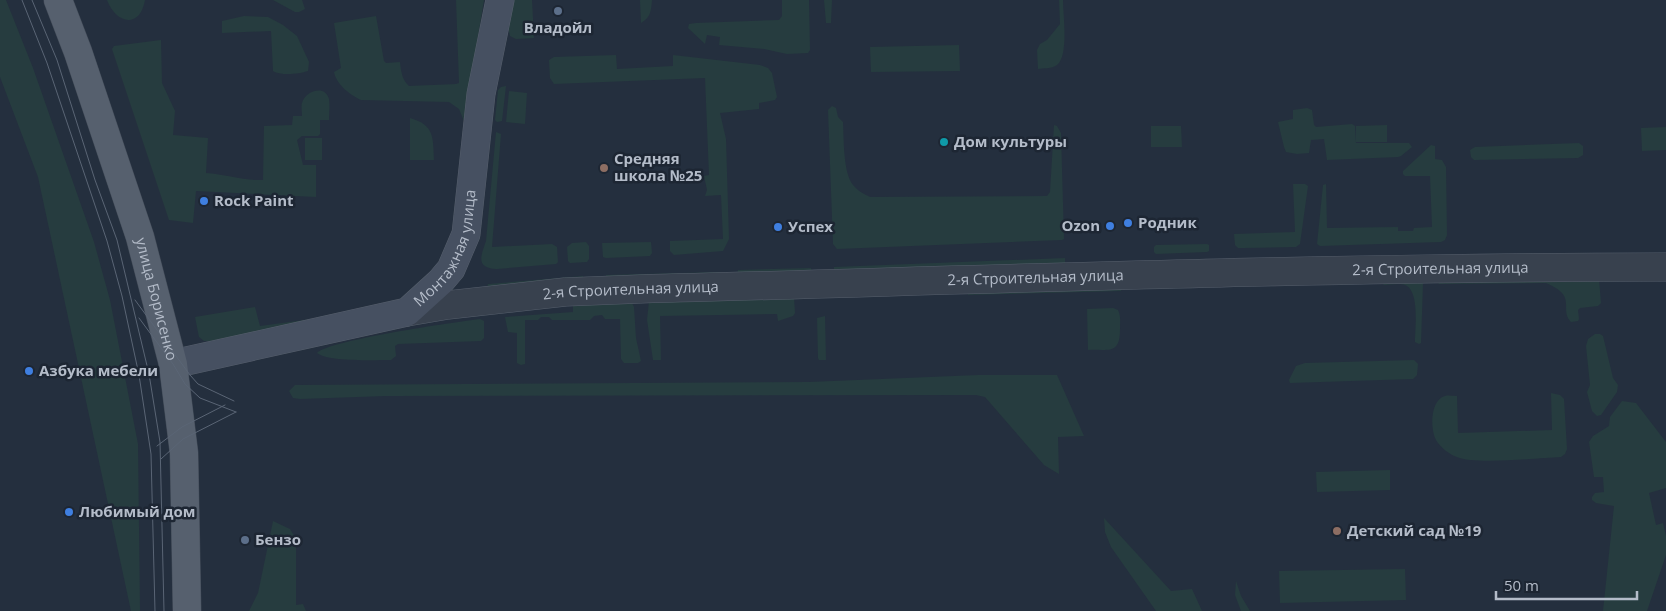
<svg xmlns="http://www.w3.org/2000/svg" width="1666" height="611" viewBox="0 0 1666 611" font-family="'Open Sans',sans-serif">
  <style>
    .green { fill: #263c3f }
    .lines { fill: none; stroke-linecap: round; stroke-linejoin: round }
    .tertiary-casing { stroke: #565f6c; stroke-width: 29 }
    .secondary-casing { stroke: #565f6c; stroke-width: 29 }
    .primary-casing { stroke: #414a57; stroke-width: 29 }
    .tertiary { stroke: #38414e; stroke-width: 28 }
    .secondary { stroke: #465061; stroke-width: 28 }
    .primary { stroke: #56606e; stroke-width: 28 }
    .tram { stroke: #5a6575; stroke-width: 1 }
    .service-dot { fill: #5c6f8a; stroke: #1d2633; stroke-width: 2 }
    .culture-dot { fill: #0f9aa8; stroke: #1d2633; stroke-width: 2 }
    .education-dot { fill: #8d6e63; stroke: #1d2633; stroke-width: 2 }
    .shop-dot { fill: #3f7fe0; stroke: #1d2633; stroke-width: 2 }
    .labels { text-anchor: middle; stroke-width: 5; stroke-linejoin: round; paint-order: stroke }
    .poi-label { font-size: 15px; font-weight: bold; fill: #b4bcc9; stroke: #1d2633; text-anchor: start }
    .street-label { font-size: 15px; fill: #b4bcc9; stroke: #1d2633 }
  </style>
  <rect width="100%" height="100%" fill="#242f3e"/>
  <path class="green" d="M0 0H6L33 68 74 185 94 242 110 300 138 444 140 611H131L38 177 0 77Z
    M107 0H145C140 29 116 24 107 0Z
    M273 0H302L305 9 299 12H295Z
    M456 0H484L464 121 459 109 449 102 361 100C350 95 336 84 334 72L341 68 334 23 376 16 384 61 386 63 400 62C401 71 402 80 409 86L456 84 459 83Z
    M514 0H532L534 38 516 39 510 36 508 28Z
    M640 0H652C651 11 651 17 641 23Z
    M782 0H809L810 50 808 53 787 54 764 49 719 45 720 37 707 35 705 44 688 28 689 24 696 23 779 20 782 16Z
    M824 0H832L831 23H826Z
    M1059 0H1063C1063 15 1069 55 1057 65 1051 69 1044 68 1038 69L1037 50 1040 44 1047 40 1060 24Z
    M244 16 268 17 283 25 297 36 309 62 308 71C299 74 281 76 273 71L271 31 222 33V21Z
    M161 40 162 83 175 111 173 135 208 138 206 173C225 174 243 181 263 180L264 126 292 125 293 116H302C302 112 301 106 302 103 305 91 325 84 329 99 330 105 329 114 329 120H320V134L318 136H302L297 140 303 165H316V197L196 191 193 223 169 220 112 49 114 46Z
    M959 45 960 71 871 72 870 47Z
    M616 55 617 69 673 66V55L760 65 768 68 772 73 777 97 775 100 759 103V109L720 113 726 139 729 239 723 251 674 255 670 251V241L723 239 721 195 705 196 707 190 704 176 709 175 705 78 554 84 550 78 549 60 554 57Z
    M506 86 502 121 497 122 495 120 498 90 501 87Z
    M509 91 527 93 525 124 506 122Z
    M832 106 836 108 838 117 843 122C844 140 843 172 853 185 858 191 864 194 870 197L1047 196 1050 192 1054 125 1057 126 1061 133 1064 239 1062 240 837 249 833 244 828 110Z
    M1307 108 1312 110 1314 125 1316 127 1352 124 1355 126 1356 143H1409L1412 147 1401 156 1398 157 1327 160 1324 139 1311 140 1309 153 1297 154 1286 152 1284 147 1278 122 1293 119V110Z
    M410 118C435 125 433 138 434 160H410Z
    M1387 125V142H1356V126Z
    M1151 126H1181L1182 147H1151Z
    M1666 127V150L1642 151 1641 128Z
    M496 132 501 134 492 247 552 244 557 247 558 262 556 264 497 269C475 268 481 256 486 241Z
    M305 138H322V160H305Z
    M1579 143 1583 146V155L1578 158 1474 160 1471 157 1470 150 1475 147Z
    M1431 145 1435 146V159L1442 160 1446 167 1447 235 1445 240 1441 242 1320 246 1317 244 1323 185 1326 184 1327 228 1398 227V231H1413L1414 228 1432 227 1430 176H1405L1403 174V171Z
    M1293 184H1305L1308 186 1300 244 1296 247 1243 248H1238L1235 245 1234 234 1295 232Z
    M586 242 589 246V259L587 262 570 263 568 261 567 247 572 243Z
    M651 242 652 253 650 256 606 258 603 257 602 243Z
    M1207 244 1209 245V251L1207 252 1156 254 1154 252V247L1156 245Z
    M1065 258V266L834 275V267Z
    M811 268 812 276 736 277 738 270Z
    M719 272 717 279 606 283V275Z
    M583 276 584 283 486 290 488 284Z
    M1421 279 1423 284 1421 343 1419 344 1415 342C1415 328 1420 291 1405 285 1399 283 1390 285 1384 285L1382 283Z
    M1599 279 1601 303 1598 306 1580 308 1578 310 1579 319 1578 321 1571 322C1558 308 1579 297 1546 283L1439 284 1438 283V280Z
    M1122 285 1121 291 968 295V289Z
    M794 298 795 313 793 316 778 321 777 314 660 316 661 360H653L647 320 649 301Z
    M573 303H632L634 307 636 338 641 361 638 363H624L621 359 620 319H605L602 315 594 316 590 320H552L549 317H541L538 320H525V364L521 365 517 363V333L508 332 505 317 573 312Z
    M255 307 260 326 341 315 211 341H204L199 337 195 317Z
    M1113 308 1118 310C1121 316 1120 322 1120 329 1120 355 1109 349 1088 350L1087 309Z
    M825 316 826 360H819L818 358 817 318Z
    M480 319 484 321V338L481 341 398 344 395 346 396 356 391 360C375 360 328 362 317 353 329 340 456 322 480 319Z
    M1595 334H1600L1603 336 1613 378 1618 385 1617 392 1601 415 1597 416 1592 411 1587 392 1590 385 1586 346 1588 339Z
    M1414 360 1418 364 1417 375 1413 379 1290 383 1289 380 1296 366 1305 363Z
    M978 375H1057L1084 436 1058 437 1059 474 1044 465 985 397 976 395 386 396 300 399 293 398 289 391 295 385 809 382Z
    M1551 393 1560 395 1564 399 1567 449 1565 454 1561 457C1538 458 1475 465 1457 457 1450 455 1440 447 1436 440 1430 429 1430 400 1445 396 1449 395 1453 396 1457 396L1458 433 1552 430Z
    M1622 401 1636 403 1666 442V488L1649 493 1656 525 1663 523 1666 536V555L1647 611H1603L1614 506 1596 503 1592 500V497L1595 493 1604 492 1603 477H1594L1589 442 1593 436 1609 426 1610 417Z
    M1390 470V490L1317 492 1316 472Z
    M1104 518 1171 591 1192 589 1202 611H1156L1111 547 1105 532Z
    M273 521 290 529 296 539V605L303 604 306 611H249L258 593Z
    M1405 569 1406 600 1280 603 1279 571Z
    M1236 581 1241 596 1250 611H1241L1235 595Z"/>
  <g class="lines">
    <defs>
      <g id="tertiary">
        <path id="s1" d="M407 312 448 305 565 292 640 289C982 280 1324 267 1666 267"/>
      </g>
      <g id="secondary">
        <path id="s2" d="M173 364 407 312 440 282 451 269 466 234 481 94 500 0"/>
      </g>
      <g id="primary">
        <path id="s3" d="M58 0 78 52 140 237 173 364 184 453 187 611"/>
      </g>
    </defs>
    <use href="#tertiary" class="tertiary-casing"/>
    <use href="#secondary" class="secondary-casing"/>
    <use href="#primary" class="primary-casing"/>
    <use href="#tertiary" class="tertiary"/>
    <use href="#secondary" class="secondary"/>
    <use href="#primary" class="primary"/>
    <path class="tram" d="M22 0 47 63 107 241 122 296 139 375 151 454 155 611
      M32 0 57 60 95 180 117 240 149 374 160 442 164 611
      M135 300 190 375 198 384 234 401
      M139 318 173 364 185 384 200 398 236 412
      M157 446 182 427 225 405
      M161 459 183 439 236 412"/>
  </g>
  <g class="service-dot">
    <circle cx="558" cy="11" r="5"/>
    <circle cx="245" cy="540" r="5"/>
  </g>
  <circle class="culture-dot" cx="944" cy="142" r="5"/>
  <g class="education-dot">
    <circle cx="604" cy="168" r="5"/>
    <circle cx="1337" cy="531" r="5"/>
  </g>
  <g class="shop-dot">
    <circle cx="204" cy="201" r="5"/>
    <circle cx="1128" cy="223" r="5"/>
    <circle cx="1110" cy="226" r="5"/>
    <circle cx="778" cy="227" r="5"/>
    <circle cx="29" cy="371" r="5"/>
    <circle cx="69" cy="512" r="5"/>
  </g>
  <g class="labels">
    <g class="poi-label">
      <text x="558" y="33" text-anchor="middle">Владойл</text>
      <text x="954" y="147">Дом культуры</text>
      <text x="614" y="164">Средняя<tspan x="614" dy="17">школа №25</tspan></text>
      <text x="214" y="206">Rock Paint</text>
      <text x="1138" y="228">Родник</text>
      <text x="1100" y="231" text-anchor="end">Ozon</text>
      <text x="788" y="232">Успех</text>
      <text x="39" y="376">Азбука мебели</text>
      <text x="79" y="517">Любимый дом</text>
      <text x="1347" y="536">Детский сад №19</text>
      <text x="255" y="545">Бензо</text>
    </g>
    <g class="street-label">
      <text dy="5" stroke="none"><textPath href="#s2" startOffset="318">Монтажная улица</textPath></text>
      <text dy="5" stroke="none"><textPath href="#s1" startOffset="1035">2-я Строительная улица</textPath></text>
      <text dy="5" stroke="none"><textPath href="#s1" startOffset="630">2-я Строительная улица</textPath></text>
      <text dy="5" stroke="none"><textPath href="#s1" startOffset="225">2-я Строительная улица</textPath></text>
      <text dy="5" stroke="none"><textPath href="#s3" startOffset="315">улица Борисенко</textPath></text>
    </g>
  </g>
  <path d="M1496 591v8h141v-8" fill="none" stroke="#b4bcc9" stroke-width="2.5"/>
  <text x="1504" y="591" font-size="15" fill="#b4bcc9" stroke="#1d2633" stroke-width="4" paint-order="stroke">50 m</text>
</svg>
